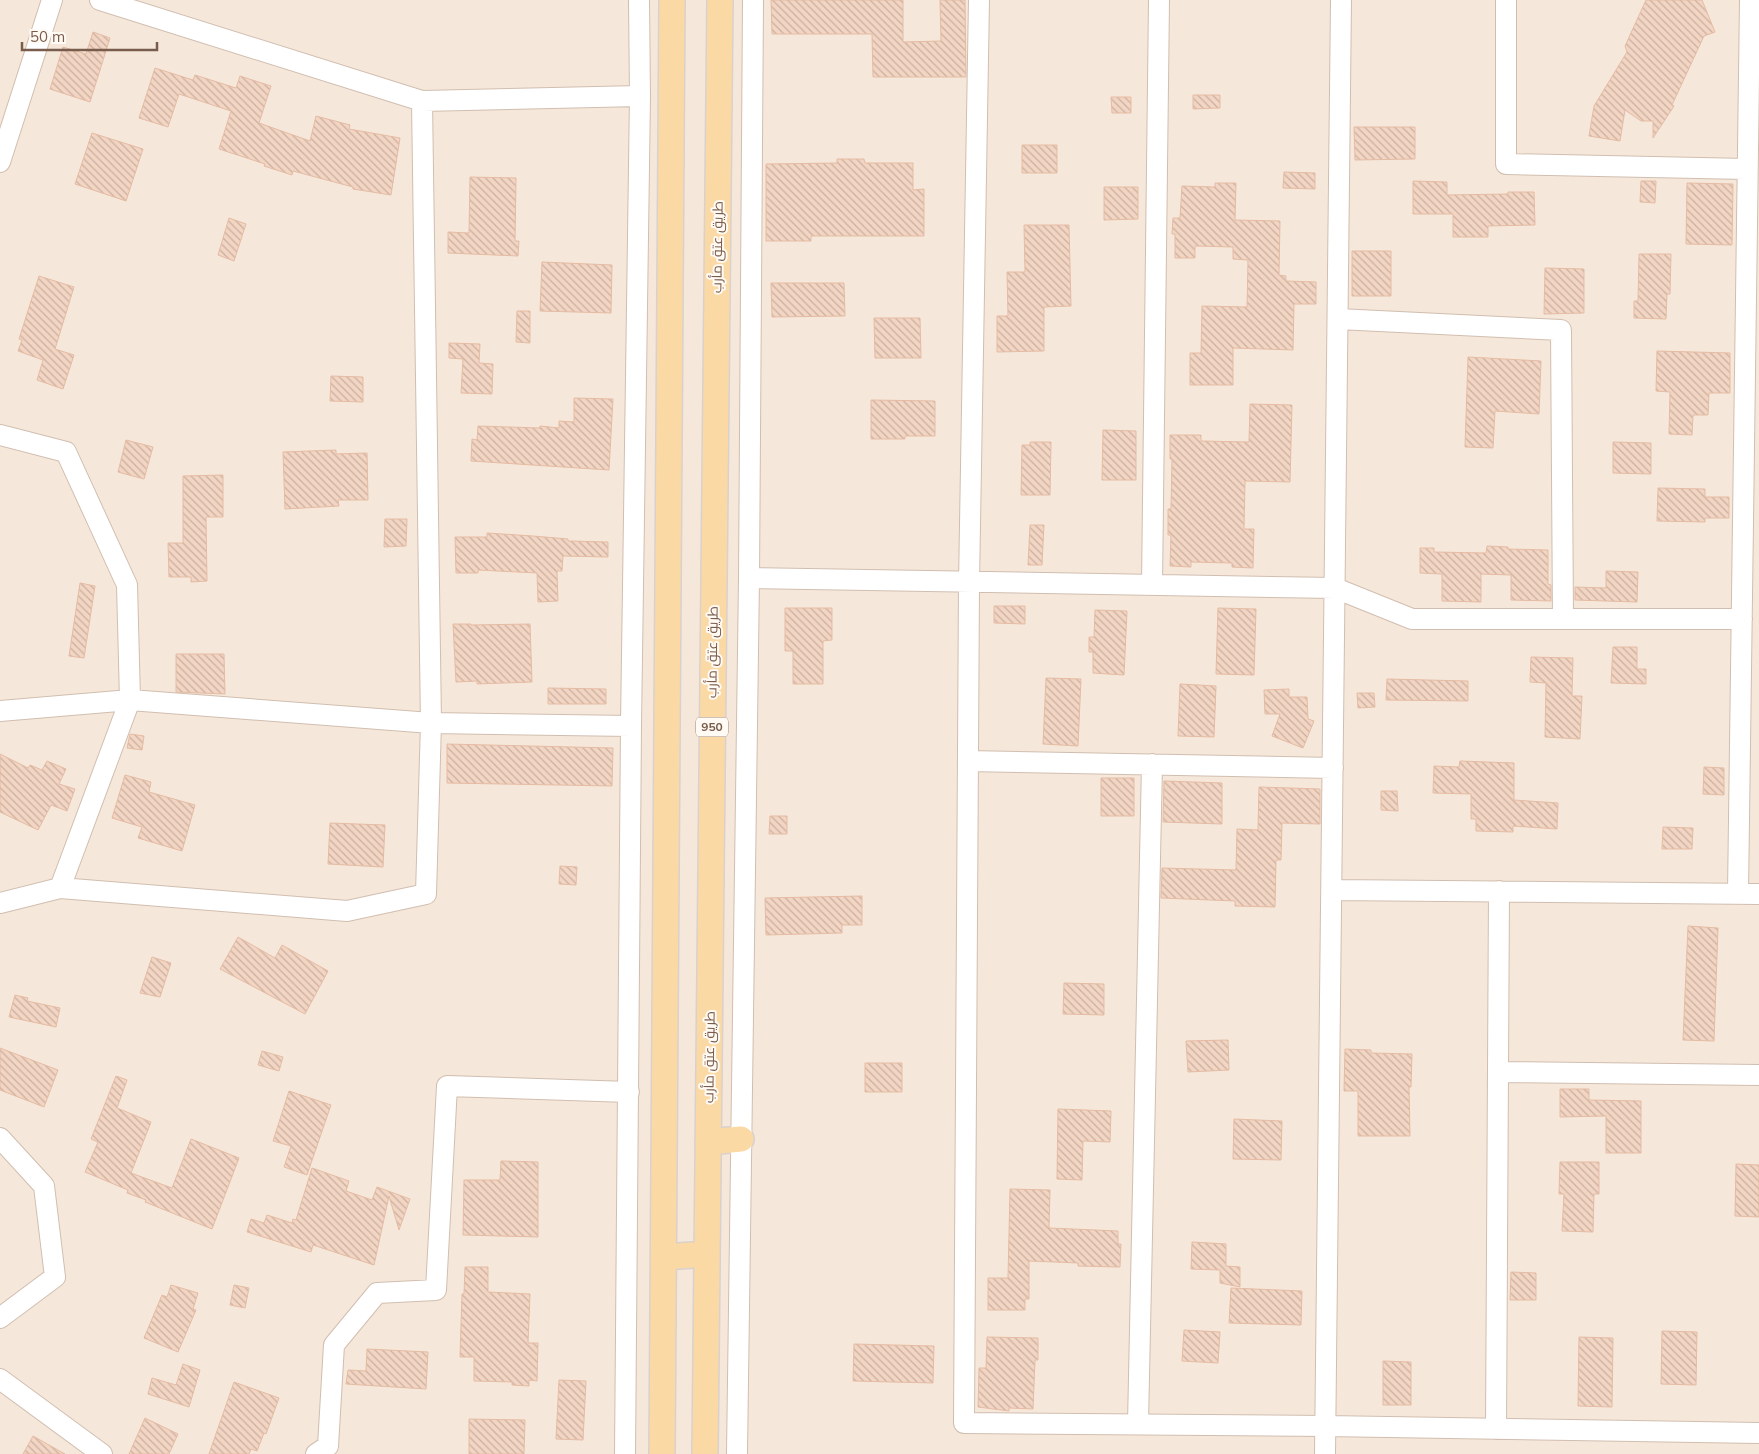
<svg xmlns="http://www.w3.org/2000/svg" width="1759" height="1454" viewBox="0 0 1759 1454" font-family="Mulish,Cairo,sans-serif">
  <style>
    .residential { fill: #f5e8da }
    .building { fill: url(#building-back-hatch); stroke: #e6bba3 }
    .lines { fill: none; stroke-linecap: round; stroke-linejoin: round }
    .minor-casing { stroke: #d1beb0; stroke-width: 22 }
    .major-casing { stroke: #dad1cd; stroke-width: 28 }
    .minor { stroke: #fff; stroke-width: 20 }
    .major { stroke: #fbd9a5; stroke-width: 25 }
    .labels { text-anchor: middle; stroke-width: 4; stroke-linejoin: round; paint-order: stroke }
    .shield { fill: #fffaf3; stroke: #a28b7f; stroke-width: 1 }
    .shield-label { font-size: 12px; font-weight: bold; fill: #7a5c4d }
    .street-label { font-size: 14px; fill: #7a5c4d; stroke: #fffaf3 }
  </style>
  <defs>
    <pattern id="building-back-hatch" width="6" height="6" patternUnits="userSpaceOnUse" patternTransform="scale(1.25)"><rect width="6" height="6" fill="#f3d5c3"/><path d="M-1 5l2 2M0 0l6 6M5-1l2 2" fill="none" stroke="#cab0a1"/></pattern>
  </defs>
  <rect width="100%" height="100%" fill="#fdf6ec"/>
  <path class="residential" d="M0 0H1759V1454H0Z"/>
  <path class="building" d="M771 0H903V42L941 41 940 0H965L966 77H873L872 34H772Z
    M1646 0H1702L1715 32 1704 36 1672 105 1674 106 1653 138V121H1641L1625 110 1620 141 1589 136 1594 106 1627 52 1625 46Z
    M93 32 110 38 90 102 50 89 63 47 86 54Z
    M155 68 193 80 195 75 236 88 240 76 271 86 259 123 310 141 316 116 350 125 349 129 400 138 391 195 353 189V187L293 171 292 175 264 166 265 164 219 149 231 111 179 94 168 127 139 118Z
    M1193 95H1220V108L1193 109Z
    M1111 97H1131V113H1112Z
    M1354 127H1415V159L1355 160Z
    M92 133 143 149 126 201 75 184Z
    M1022 145H1057V173H1022Z
    M837 159H864L865 163H913V190L924 189V236H811V241H766V164L837 163Z
    M1284 172 1315 173V189L1283 188Z
    M470 177 516 178 515 241H519L518 256 448 253V232L469 233Z
    M1413 181 1447 182V195L1508 194V192H1534L1535 225 1488 226V237H1453V214H1413Z
    M1641 181H1656L1655 203 1640 202Z
    M1215 183H1236L1235 220 1280 221 1279 275 1286 276V281L1316 282V304H1294L1293 350 1233 348V385H1190V353H1201L1202 306 1247 307 1248 260 1233 259V247L1195 246V258H1175V234H1172L1173 218H1180L1182 186 1215 187Z
    M1687 183 1733 184 1732 245 1686 244Z
    M1104 187H1138V219L1104 220Z
    M229 218 246 224 234 261 218 255Z
    M1024 225H1069L1071 306 1044 307V351L997 352V316H1008L1007 272H1025Z
    M1352 251H1391V296H1352Z
    M1639 254H1671L1670 294H1667L1666 319 1634 318V301H1638Z
    M542 262 612 265 611 313 540 311Z
    M1545 268 1584 269V313L1544 314Z
    M39 276 74 287 55 349 74 355 63 389 37 380 43 360 18 351 22 340 19 339Z
    M771 283H844L845 316 772 317Z
    M517 311H530V343L516 342Z
    M874 318H920L921 358H875Z
    M449 343 480 344 479 363 493 364 492 394 461 393 463 359 449 358Z
    M1657 351 1730 353V393H1709L1708 415H1693L1692 435 1669 434 1670 392 1656 391Z
    M1468 357 1541 361 1539 414 1495 411 1493 448 1465 447Z
    M331 376 363 377V402L330 401Z
    M574 398 613 399 609 470 471 461 472 439 477 440 478 426 540 428V426L559 428V421L574 422Z
    M871 400 935 401V436H905V439H871Z
    M1250 404 1292 405 1290 482 1245 481 1244 529H1254L1253 568 1232 567V563L1191 562V567L1170 566 1171 535H1168V509H1171L1172 459H1170V435H1201V441L1249 442Z
    M1103 430 1136 431V480H1102Z
    M126 440 153 447 144 479 118 472Z
    M1030 442H1051L1050 495H1021L1022 445H1030Z
    M1613 442 1651 443V474L1613 473Z
    M336 450V454L367 453 368 500H338L339 506 285 509 283 452Z
    M223 475V517H206L207 581 191 582V577H169L168 543H183V476Z
    M1658 488 1705 489V497H1729V518H1705V522L1657 521Z
    M385 519H407L406 546 384 547Z
    M1030 525H1044L1042 565H1028Z
    M487 533 533 536 568 539V541L608 542V557L563 556 562 571H557L558 601 538 602 537 573 478 570V573H456L455 537H487Z
    M1487 546 1508 547V549L1548 550V584L1551 585V601L1511 600V575L1481 574V602L1442 601V574L1420 573V548H1434V552L1486 553Z
    M1606 571 1638 572 1637 602 1575 600V587L1606 588Z
    M80 583 95 586 84 658 69 656Z
    M994 606H1025V624L994 623Z
    M785 608H832V640L823 641V684H793V651H785Z
    M1218 608 1256 609 1254 675 1216 674Z
    M1095 610 1127 611 1124 675 1093 673V652H1089V637H1094Z
    M453 624H471V625L530 624 532 682 477 684V681L456 682Z
    M1613 647H1637V669H1646V684L1611 683Z
    M176 654H224L225 694 176 692Z
    M1531 657 1573 658 1572 696H1582L1580 739 1545 737 1546 683 1530 682Z
    M1046 678 1081 679 1078 746 1043 744Z
    M1387 679 1468 681V701L1386 700Z
    M1180 684 1216 686 1214 737 1178 736Z
    M548 688 606 689V704H548Z
    M1289 689V697H1307L1308 719 1314 721 1303 748 1272 736 1280 714H1265L1264 690Z
    M1357 693H1374L1375 707 1358 708Z
    M130 734 144 736 142 750 127 748Z
    M447 744 613 748 612 786 447 783Z
    M0 754 28 768 30 765 42 770 47 761 66 769 59 784 75 789 67 811 51 805 38 830 0 812Z
    M1460 761 1514 763V800L1558 803 1557 829 1513 826V832L1476 831V819H1471V794L1433 793 1434 766 1459 767Z
    M1704 767 1724 768V795L1703 794Z
    M125 775 151 782 149 792 195 805 182 851 138 838 142 827 112 818Z
    M1101 778H1134V816H1101Z
    M1164 781 1222 783V824L1163 822Z
    M1259 787 1320 789V824L1282 823 1281 860H1276L1275 907 1235 906V901L1161 898 1162 868 1236 870 1237 829 1258 830Z
    M1381 791H1397L1398 811 1381 810Z
    M770 816H787V834H769Z
    M330 823 385 825 383 867 328 864Z
    M1663 827 1693 828 1692 849H1662Z
    M560 866 577 867 576 885 559 884Z
    M862 896V925H842V933L766 935 765 898Z
    M1688 926 1718 928 1714 1041 1683 1040Z
    M238 937 275 958 282 945 328 971 305 1014 220 969Z
    M152 957 171 963 160 997 140 993Z
    M1064 983 1104 984V1015L1063 1014Z
    M15 995 28 998 27 1001 60 1008 56 1027 9 1017Z
    M1228 1040 1229 1070 1188 1072 1186 1041Z
    M0 1048 58 1070 44 1107 0 1090Z
    M1345 1049 1371 1050V1053L1412 1054 1411 1087H1409L1410 1136H1358V1091H1344Z
    M262 1051 283 1057 279 1071 258 1065Z
    M865 1063H902V1092H865Z
    M116 1076 127 1080 117 1108 151 1122 131 1173 172 1188 191 1139 239 1158 212 1229 145 1202 146 1200 127 1193 128 1190 85 1172 98 1142 91 1139Z
    M1560 1089H1589V1100L1641 1101V1153H1606V1116L1560 1117Z
    M289 1091 331 1105 307 1175 284 1167 291 1146 273 1141Z
    M1058 1109 1111 1111 1110 1142 1083 1141 1082 1180 1057 1179Z
    M1234 1119 1282 1121 1281 1160 1233 1159Z
    M501 1161 538 1162V1237L463 1235 464 1180H500Z
    M1560 1162H1599V1194H1594L1593 1232 1562 1231 1564 1194H1559Z
    M1736 1164 1759 1165V1217L1735 1216Z
    M312 1168 349 1181 346 1191 372 1200 377 1187 410 1199 399 1230 389 1196 374 1265 313 1245 311 1252 247 1232 251 1219 264 1223 267 1215 292 1223 293 1219 296 1220Z
    M1010 1189 1050 1190 1049 1228 1118 1231V1244H1121L1120 1267 1078 1266V1263L1029 1261V1299H1025V1310H988V1278H1008Z
    M1192 1242 1226 1244V1266L1240 1267V1287L1220 1283V1270L1191 1269Z
    M465 1267H488V1292L530 1294 528 1343H538L537 1381 529 1380V1386L512 1385V1382L474 1381V1357H460L462 1294H464Z
    M1511 1272 1536 1273V1300H1510Z
    M171 1285 198 1293 193 1309 196 1310 178 1352 144 1338 162 1295 167 1297Z
    M234 1285 249 1288 245 1308 230 1305Z
    M1231 1288 1302 1291 1301 1325 1229 1323Z
    M1184 1330 1220 1332 1218 1363 1182 1361Z
    M1662 1331 1697 1332 1696 1385 1661 1384Z
    M987 1337 1038 1338V1360H1035L1033 1409 1009 1408V1411L978 1407 979 1368H986Z
    M1579 1337 1613 1338 1612 1407 1578 1406Z
    M854 1344 934 1346 933 1383 853 1381Z
    M367 1349 428 1352 426 1389 346 1384 348 1370 366 1371Z
    M1383 1361 1411 1362V1405H1383Z
    M183 1364 200 1370 189 1407 148 1394 152 1378 176 1385Z
    M559 1380 586 1381 583 1440 556 1439Z
    M234 1382 279 1398 266 1434 264 1433 257 1451 251 1449 249 1454H209Z
    M145 1418 178 1434 169 1454H129Z
    M469 1419 525 1420 524 1454H469Z
    M33 1436 65 1454H23Z"/>
  <g class="lines">
    <defs>
      <path id="minor" d="M100 0 422 101 640 96
        M979 0 969 583 964 1423 1326 1426 1759 1433
        M1506 0V164L1747 169
        M0 162 52 0
        M1338 319 1561 330 1563 619
        M0 435 66 452 127 585 130 700 60 888 0 903
        M749 578 1335 588 1412 619H1742
        M1152 585 1159 0
        M0 711 130 700 431 723 631 726
        M968 761 1333 768
        M60 888 347 911 426 894 431 723 422 101
        M1332 890 1759 894
        M1738 894 1750 0
        M1498 1072 1759 1075
        M0 1138 44 1186 55 1277 0 1318
        M0 1379 102 1454
        M1138 1424 1152 764
        M1496 1429 1499 891
        M316 1454 328 1446 334 1345 377 1293 436 1290 447 1086 629 1092
        M625 1454 631 726 640 96 639 0
        M737 1454 749 578 753 0
        M1325 1454 1341 0"/>
      <path id="major" d="M708 1142 741 1139
        M664 1257 707 1254
        M662 1454 672 0
        M705 1454 720 0"/>
    </defs>
    <use href="#minor" class="minor-casing"/>
    <use href="#major" class="major-casing"/>
    <use href="#minor" class="minor"/>
    <use href="#major" class="major"/>
  </g>
  <g class="labels">
    <rect class="shield" x="696" y="717.5" width="32" height="19" rx="4"/>
    <g class="shield-label">
      <text x="712" y="731">950</text>
    </g>
    <g class="street-label">
      <text transform="translate(717 247) rotate(-89)" y="5">طريق عتق مأرب</text>
      <text transform="translate(712 652) rotate(-89)" y="5">طريق عتق مأرب</text>
      <text transform="translate(709 1057) rotate(-89)" y="5">طريق عتق مأرب</text>
    </g>
  </g>
  <path d="M22 42v8h135v-8" fill="none" stroke="#7a5c4d" stroke-width="2.5"/>
  <text x="30" y="42" font-size="15" fill="#7a5c4d" stroke="#fffaf3" stroke-width="4" paint-order="stroke">50 m</text>
</svg>
